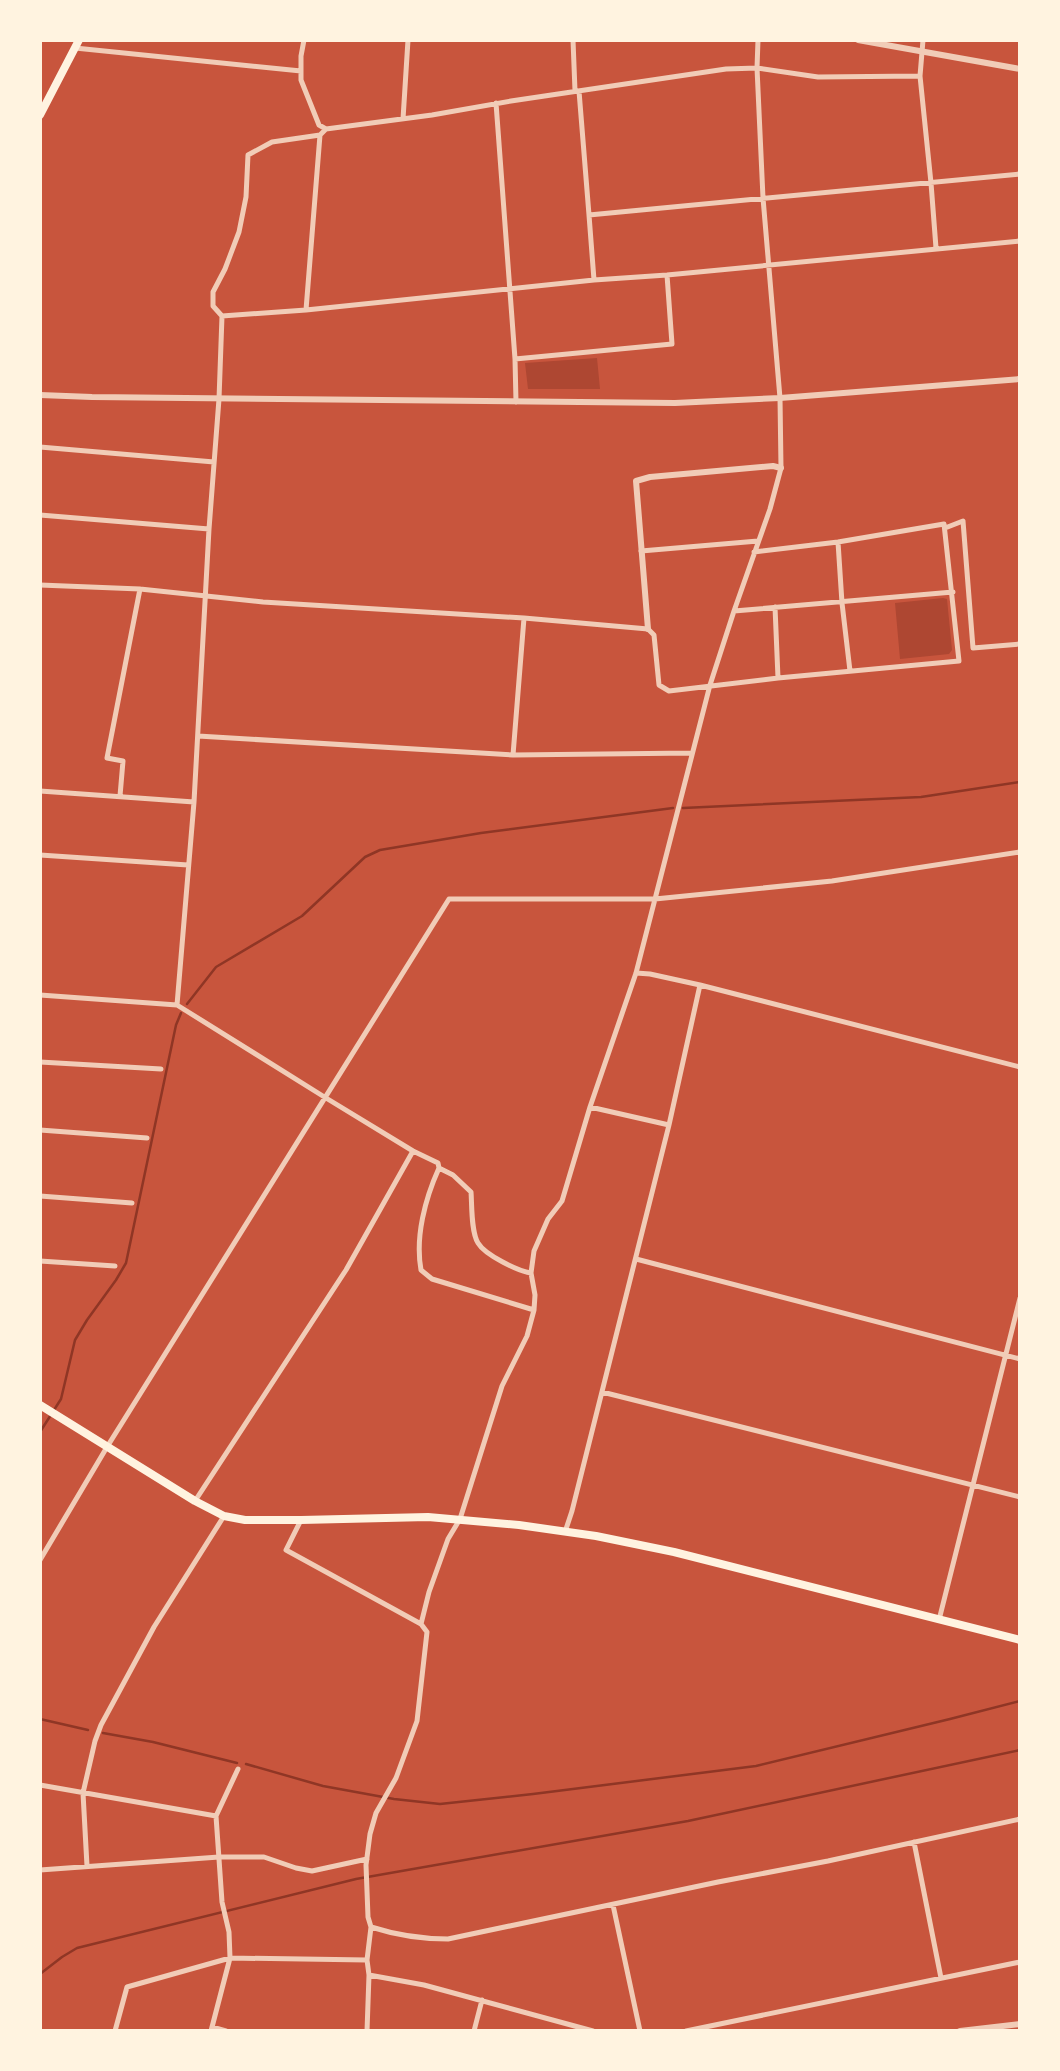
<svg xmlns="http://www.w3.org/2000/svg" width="1060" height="2071" viewBox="0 0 1060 2071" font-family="Ubuntu,sans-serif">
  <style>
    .green { fill: #ae4732 }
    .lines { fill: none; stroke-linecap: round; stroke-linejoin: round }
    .stream { stroke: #8f3625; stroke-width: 2.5 }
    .minor { stroke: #f1ccb7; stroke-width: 5 }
    .tertiary { stroke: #f1ccb7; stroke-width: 6 }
    .primary { stroke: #fff3e0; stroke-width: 8 }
    .trunk { stroke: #fff3e0; stroke-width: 8 }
  </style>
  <rect width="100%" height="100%" fill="#c8553d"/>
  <path class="green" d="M597 358 600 389H528L525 363Z
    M943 598 947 599 952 650 949 654 900 659 895 603Z"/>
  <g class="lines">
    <path class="stream" d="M683 808 921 797 1020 782
      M187 1004 216 967 302 916 365 857 380 850 481 833 673 808
      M40 1432 61 1399 75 1340 87 1320 116 1280 126 1263 176 1025 181 1013
      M40 1719 88 1730
      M103 1733 153 1742 237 1763
      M246 1764 323 1786 394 1799 440 1804 533 1794 756 1766 950 1719 1020 1701
      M40 1974 62 1957 77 1948 356 1879 688 1821 1020 1750"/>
    <path class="minor" d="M304 40 301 56V80L319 125 326 129
      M573 40 575 91
      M923 40 920 76 931 183 936 248
      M75 48 301 71
      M579 91 589 215 1020 174
      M496 103 515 359 516 402
      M403 119 408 40
      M589 215 594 280
      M306 310 320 135
      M222 316 306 310 594 280 667 275 1020 241
      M515 359 672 344 667 275
      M40 447 214 462
      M40 515 209 529
      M945 528 963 521 973 648 1020 644
      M838 542 842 603 850 671
      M641 551 758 541
      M40 585 140 589 263 602 524 618 648 629 654 635 659 685 669 691 778 678 959 661 944 524 838 542 754 552
      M775 607 778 678
      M734 611 953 592
      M198 736 513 755 692 753
      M513 755 524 618
      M40 791 194 802
      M120 796 123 761 107 758 140 589
      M40 855 188 865
      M636 973 650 974 700 985 1020 1067
      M40 995 177 1005 326 1098 413 1151 438 1163 439 1168 453 1175 471 1192C472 1205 471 1232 478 1243 485 1255 518 1271 531 1273
      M177 1005 194 802 209 529 219 399 222 316 213 306V292L225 269 239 232 246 197 248 155 272 142 320 135 326 129 432 115 511 101 726 69 757 68 818 77 920 76
      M40 1062 161 1069
      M590 1107 669 1125
      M40 1130 147 1138
      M439 1168C425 1199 415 1237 421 1270L432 1279 534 1310
      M40 1196 132 1203
      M636 1259 1020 1359
      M40 1261 115 1266
      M602 1392 1020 1497
      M195 1501 346 1270 413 1151
      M301 1520 286 1550 421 1624 427 1632 417 1721 396 1778 376 1813 370 1834 366 1865 368 1917 371 1927 367 1960 369 1975 367 2031
      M565 1532 572 1511 669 1125 700 985
      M40 1560 107 1447 449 899H655L832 881 1020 852
      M939 1620 1020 1298
      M421 1624 429 1592 448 1539 460 1519 502 1386 527 1336 534 1310 535 1295 531 1273 534 1251 548 1219 562 1201 590 1107 636 973 710 685 734 611 770 509 781 468 780 398 763 198 757 68 758 40
      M40 1785 216 1816
      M914 1842 941 1978
      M87 1866 83 1793 95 1741 101 1725 154 1627 224 1516
      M40 1870 219 1857H264L296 1868 312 1871 367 1859
      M613 1905 640 2031
      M371 1927C396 1935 421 1939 448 1939L718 1882 828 1861 1020 1819
      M369 1975 424 1985 593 2031
      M212 2027 226 2031
      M115 2031 127 1987 230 1958 367 1960
      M211 2031 230 1958 229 1932 222 1902 216 1816 238 1769
      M474 2031 482 2000
      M686 2031 1020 1962"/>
    <path class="tertiary" d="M858 40 1020 69
      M40 395 92 397 675 403 780 398 1020 379
      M648 629 636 481 650 477 773 466 781 468
      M960 2031 1020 2024"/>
    <path class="primary" d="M40 1405 195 1501 224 1516 245 1520H301L428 1517 519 1525 596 1536 674 1552 1020 1640"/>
    <path class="trunk" d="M40 115 79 40"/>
  </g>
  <rect width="1060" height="2071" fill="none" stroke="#fff3e0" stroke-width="84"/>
</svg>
